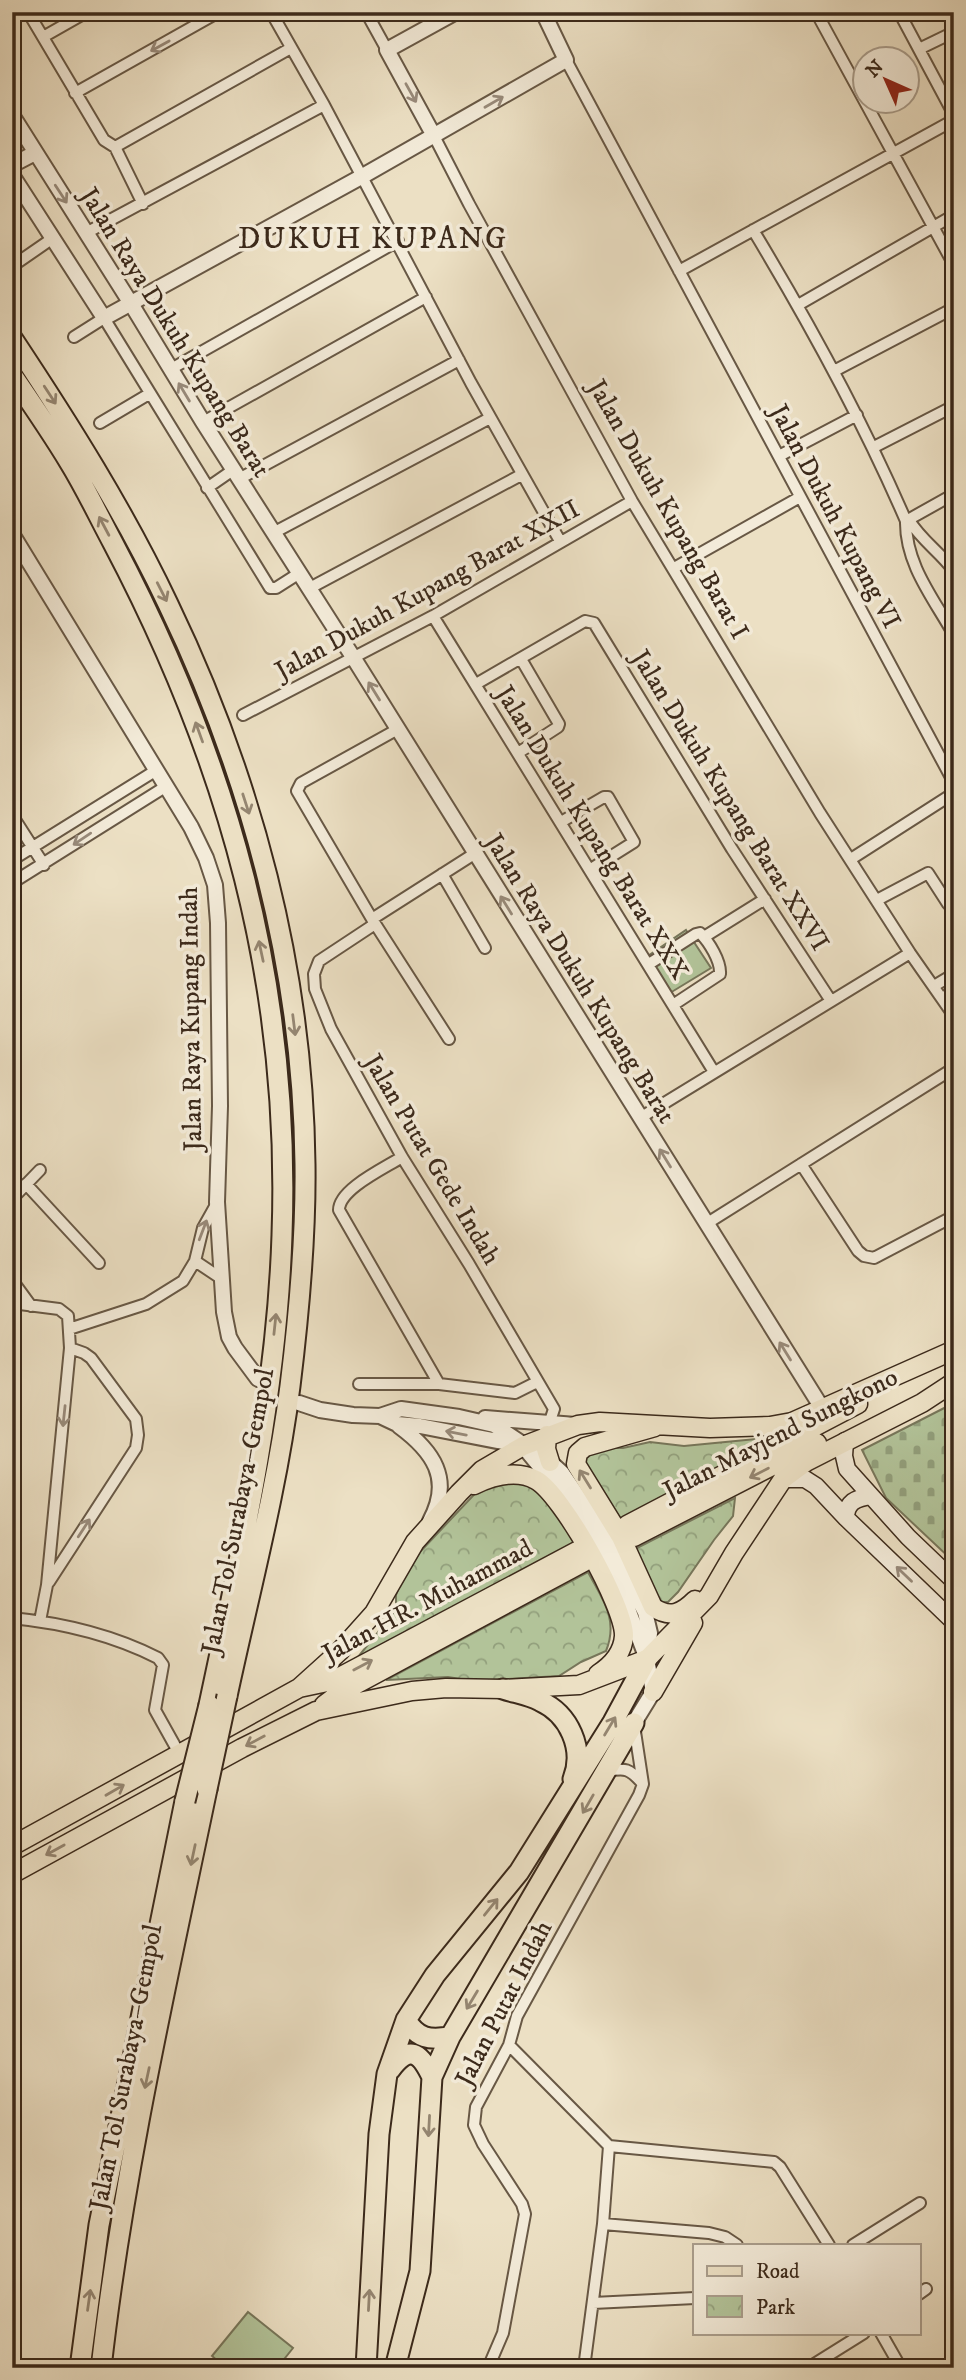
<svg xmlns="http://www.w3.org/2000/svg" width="966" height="2380" viewBox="0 0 966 2380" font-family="'IM FELL DW Pica',serif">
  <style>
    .grass { fill: #b2c399; stroke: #77765a; stroke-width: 2 }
    .cemetery { fill: url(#cemetery-stones); stroke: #77765a; stroke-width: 2 }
    .park { fill: url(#park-crowns); stroke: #77765a; stroke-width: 2 }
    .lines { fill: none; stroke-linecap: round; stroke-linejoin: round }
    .minor-casing { stroke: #685845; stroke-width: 14 }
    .tertiary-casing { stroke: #685845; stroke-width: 18 }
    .secondary-casing { stroke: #3c2a1b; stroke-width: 19 }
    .primary-casing { stroke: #3c2a1b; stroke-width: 21 }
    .motorway-casing { stroke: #3c2a1b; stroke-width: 23 }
    .minor { stroke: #f3ebd9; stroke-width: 10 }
    .tertiary { stroke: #f3ebd9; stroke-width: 14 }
    .secondary { stroke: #f3ebd9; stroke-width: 16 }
    .primary { stroke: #ece0c4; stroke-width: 18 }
    .motorway { stroke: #ece0c4; stroke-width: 19 }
    .motorway-bridge-casing { stroke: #3c2a1b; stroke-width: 23; stroke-linecap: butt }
    .motorway-bridge { stroke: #ece0c4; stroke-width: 19 }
    .oneway { stroke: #988a7a }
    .oneway2 { stroke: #948570 }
    .labels { text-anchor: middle; stroke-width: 7; stroke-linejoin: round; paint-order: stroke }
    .street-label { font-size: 26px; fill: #3c2a1b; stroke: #f3ebd9 }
    .quarter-label { font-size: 30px; letter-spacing: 2px; fill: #3c2a1b; stroke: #f3ebd9 }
  </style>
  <defs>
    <pattern id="cemetery-stones" width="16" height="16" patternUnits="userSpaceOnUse" patternTransform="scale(1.75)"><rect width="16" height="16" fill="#b2c399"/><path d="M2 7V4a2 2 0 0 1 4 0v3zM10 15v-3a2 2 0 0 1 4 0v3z" fill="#929f7c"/></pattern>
    <pattern id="park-crowns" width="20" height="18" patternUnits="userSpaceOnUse" patternTransform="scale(1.75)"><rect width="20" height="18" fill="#b2c399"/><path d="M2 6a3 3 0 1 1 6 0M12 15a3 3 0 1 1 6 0" fill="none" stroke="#929f7c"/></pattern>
  </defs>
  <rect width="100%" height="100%" fill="#ece0c4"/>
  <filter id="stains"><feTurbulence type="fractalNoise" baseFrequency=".00286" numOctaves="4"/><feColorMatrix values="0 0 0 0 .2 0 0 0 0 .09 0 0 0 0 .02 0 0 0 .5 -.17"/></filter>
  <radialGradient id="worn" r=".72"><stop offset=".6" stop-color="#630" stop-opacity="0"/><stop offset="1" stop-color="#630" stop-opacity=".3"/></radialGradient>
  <path class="grass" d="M686 930 711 968 665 996 642 960Z
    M248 2312 293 2348 277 2368H226L212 2356Z"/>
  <path class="cemetery" d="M954 1403V1562L886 1498 862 1450Z"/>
  <path class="park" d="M776 1437 615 1522 579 1453 587 1448H623L650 1442 684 1446Z
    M526 1479 553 1508 575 1544 354 1662 396 1610V1595L403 1576 419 1553 485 1483Z
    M735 1498 733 1516 714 1540 678 1592 668 1602H657L631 1551Z
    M588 1572C602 1599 619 1619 606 1651L581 1662 559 1676 473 1681 448 1677 386 1680Z"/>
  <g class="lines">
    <defs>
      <path id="minor" d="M28 12 104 140 115 147 291 48
        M271 12 324 105 471 383 560 541
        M366 12 387 50
        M816 12 954 265
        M899 12 954 115
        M43 37 87 12
        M919 49 954 32
        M566 60 954 783
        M75 93 219 12
        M434 136 469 204 632 501 820 813 910 953 954 1016
        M115 147 143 204
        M753 230C811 326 862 419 906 521 905 564 934 599 954 635
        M86 233 324 105
        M14 265 53 238
        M679 271 954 120
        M798 305 954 215
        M74 337 104 318 270 588H276L298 574
        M171 369 398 241
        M834 371 954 308
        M203 422 426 297
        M100 423 149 394
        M874 447 954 406
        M779 456 857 415
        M239 479 459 360
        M207 488 233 470
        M909 520C921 540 940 552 954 571
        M906 521 954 494
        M273 533 490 418
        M674 568 800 497
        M308 589 521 475
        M433 616 714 1072
        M476 684 585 621 594 623 732 849 831 1001
        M243 715 433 616 632 501
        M518 753 558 727 559 724 521 659
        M12 815 44 865
        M561 822 604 797H608L634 842 591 869
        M851 859 954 793
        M12 860 155 771
        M442 874 485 948
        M12 883 165 787
        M877 900 928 873 948 904
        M372 919 297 791 301 783 398 729
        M375 924 319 961 314 974 315 989 331 1029 402 1157 469 1264 554 1409 548 1427
        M704 937 765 899
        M649 964 696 934 700 933C709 942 721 961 720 974L673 1005
        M934 986 954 974
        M942 998 954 991
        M449 1039 372 919 474 854
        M640 1118 910 953
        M402 1157C385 1168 339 1189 339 1210L439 1384
        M801 1164 858 1251 864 1256 874 1258 954 1216
        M26 1184 99 1263
        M12 1199 40 1170
        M706 1224 954 1068
        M195 1261 222 1279
        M12 1280 31 1306
        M12 1303 59 1309 68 1316 70 1348 47 1585 40 1621
        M69 1329 146 1304 183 1281 195 1261 203 1228 217 1203
        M359 1384H439L515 1393 537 1382
        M49 1582 136 1448 138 1435 136 1419 91 1358 84 1353 70 1348
        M12 1618C62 1623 113 1635 158 1658L163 1665 155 1710 179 1753
        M606 1771C626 1768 629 1768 643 1784
        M509 2045 609 2146 603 2224 584 2368
        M609 2146 774 2162 780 2167 829 2245
        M603 2224 709 2233 725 2237 737 2245
        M853 2245 920 2203
        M919 2294 926 2289
        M593 2303 695 2298
        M881 2333 901 2368
        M488 2368 503 2333 525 2214 522 2204 483 2144 474 2125 476 2107 509 2045 517 2016 639 1795 643 1784 634 1725
        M808 2368 864 2333
        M942 2368 954 2360"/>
      <path id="tertiary" d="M12 115 130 302 203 422 353 657 822 1408
        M434 136 387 50 456 12
        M12 165 35 153
        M12 175 104 318 361 177 566 60 543 12
        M12 534 191 827 206 858 215 885 218 923 220 1106 217 1202 224 1312 229 1337 235 1348 258 1379
        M299 1403 320 1410 353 1415 380 1416 401 1409 459 1417 494 1425 550 1462 562 1473 610 1543 645 1612 650 1633 647 1659
        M380 1416 397 1424 420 1426 523 1446 570 1503 600 1548 623 1596 647 1659 653 1692 634 1723
        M485 1418 576 1425
        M399 1426C433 1451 453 1479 430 1521"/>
      <path id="secondary" d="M845 1441 844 1456 847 1469 908 1537 954 1581
        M783 1479H805L816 1486 846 1518 954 1622
        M846 1518C846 1502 856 1498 871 1496"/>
      <path id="primary" d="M655 1427 585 1447 578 1453 576 1464 621 1537 653 1607C670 1619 682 1613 695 1600
        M547 1435 546 1449 550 1462
        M474 1485C493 1476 516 1469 536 1480 562 1494 625 1607 624 1636 623 1652 612 1665 598 1674
        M627 1525 858 1404
        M634 1537 817 1443
        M299 1688 332 1681 577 1551
        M653 1692 693 1623
        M324 1705 340 1693 584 1562
        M12 1846 299 1688 340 1651 374 1613 415 1542 459 1493 482 1470 523 1446 578 1425 600 1422 710 1428 770 1426 792 1422 954 1350
        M12 1874 242 1748 316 1711 412 1691 446 1688 503 1689 579 1685 647 1659 709 1596 734 1553 783 1479 806 1462 922 1403 954 1382"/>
      <path id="motorway" d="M12 338C69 424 124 511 168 604 252 778 303 971 305 1164 306 1238 299 1313 290 1386 277 1490 249 1593 227 1696
        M12 375C32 404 52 433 70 463 86 489 99 517 113 543 229 763 291 986 282 1235 277 1393 242 1550 209 1705
        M503 1689C515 1693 529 1695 540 1701 569 1714 585 1749 573 1779
        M406 2020C418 2039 429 2040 450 2037
        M390 2070C409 2044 420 2052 432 2077
        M80 2368 99 2225 185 1801
        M101 2368C123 2173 167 1981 207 1789
        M366 2368 379 2134 387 2074 406 2020 435 1975 519 1872 613 1722 647 1659
        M395 2368 420 2271 432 2077 450 2037 634 1723"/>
    </defs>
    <use href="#minor" class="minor-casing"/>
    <use href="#tertiary" class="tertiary-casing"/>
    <use href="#secondary" class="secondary-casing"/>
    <use href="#primary" class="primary-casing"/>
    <use href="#motorway" class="motorway-casing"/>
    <use href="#minor" class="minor"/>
    <use href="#tertiary" class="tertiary"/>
    <use href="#secondary" class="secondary"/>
    <use href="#primary" class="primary"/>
    <use href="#motorway" class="motorway"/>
    <defs>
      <path id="motorway-bridge" d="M207 1789 227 1696
        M185 1801 209 1705"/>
    </defs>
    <use href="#motorway-bridge" class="motorway-bridge-casing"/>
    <use href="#motorway-bridge" class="motorway-bridge"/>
  </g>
  <defs><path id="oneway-shaft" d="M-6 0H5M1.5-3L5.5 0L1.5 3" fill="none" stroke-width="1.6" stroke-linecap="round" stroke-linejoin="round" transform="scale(1.75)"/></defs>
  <g class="oneway">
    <use href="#oneway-shaft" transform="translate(160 46) rotate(151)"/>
    <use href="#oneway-shaft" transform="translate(411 93) rotate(61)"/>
    <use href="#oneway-shaft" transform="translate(494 102) rotate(-30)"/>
    <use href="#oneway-shaft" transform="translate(61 194) rotate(57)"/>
    <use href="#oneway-shaft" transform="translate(184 392) rotate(-121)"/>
    <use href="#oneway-shaft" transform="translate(374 691) rotate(-122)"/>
    <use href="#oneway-shaft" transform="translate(82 839) rotate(146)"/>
    <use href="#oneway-shaft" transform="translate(506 905) rotate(-122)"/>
    <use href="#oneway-shaft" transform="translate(665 1158) rotate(-122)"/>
    <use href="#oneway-shaft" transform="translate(203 1230) rotate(-69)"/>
    <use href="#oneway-shaft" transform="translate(785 1351) rotate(-122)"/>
    <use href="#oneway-shaft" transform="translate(64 1416) rotate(96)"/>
    <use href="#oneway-shaft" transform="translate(456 1433) rotate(-169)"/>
    <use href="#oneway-shaft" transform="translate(84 1528) rotate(-57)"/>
    <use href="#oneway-shaft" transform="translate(904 1574) rotate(-136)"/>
  </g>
  <g class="oneway2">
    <use href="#oneway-shaft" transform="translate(50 395) rotate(57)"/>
    <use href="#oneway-shaft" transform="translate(104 526) rotate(-118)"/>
    <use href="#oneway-shaft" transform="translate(162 592) rotate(63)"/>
    <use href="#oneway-shaft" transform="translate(199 732) rotate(-110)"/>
    <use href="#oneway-shaft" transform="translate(246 804) rotate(72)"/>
    <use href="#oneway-shaft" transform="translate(261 951) rotate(-102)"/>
    <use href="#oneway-shaft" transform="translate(294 1025) rotate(83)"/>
    <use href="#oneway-shaft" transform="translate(275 1324) rotate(-84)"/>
    <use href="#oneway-shaft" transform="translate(759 1473) rotate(153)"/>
    <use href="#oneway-shaft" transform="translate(585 1479) rotate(-122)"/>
    <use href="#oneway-shaft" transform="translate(363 1665) rotate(-28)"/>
    <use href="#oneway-shaft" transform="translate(610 1726) rotate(-59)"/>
    <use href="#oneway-shaft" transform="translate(255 1741) rotate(152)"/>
    <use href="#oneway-shaft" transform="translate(115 1790) rotate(-30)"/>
    <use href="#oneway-shaft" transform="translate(588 1804) rotate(120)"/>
    <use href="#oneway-shaft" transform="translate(55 1850) rotate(151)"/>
    <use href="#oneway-shaft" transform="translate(193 1855) rotate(102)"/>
    <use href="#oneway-shaft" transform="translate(491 1907) rotate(-51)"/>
    <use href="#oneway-shaft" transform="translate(472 2000) rotate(121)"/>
    <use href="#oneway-shaft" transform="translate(147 2078) rotate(102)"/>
    <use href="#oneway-shaft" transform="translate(429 2126) rotate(93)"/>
    <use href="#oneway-shaft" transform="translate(89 2300) rotate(-82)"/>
    <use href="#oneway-shaft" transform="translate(369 2300) rotate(-87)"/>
  </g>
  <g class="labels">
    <g class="street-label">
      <text transform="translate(176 332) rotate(58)" y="9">Jalan Raya Dukuh Kupang Barat</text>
      <text transform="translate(669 509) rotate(60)" y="9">Jalan Dukuh Kupang Barat I</text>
      <text transform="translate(836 516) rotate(62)" y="9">Jalan Dukuh Kupang VI</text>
      <text transform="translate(427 589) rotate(-29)" y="9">Jalan Dukuh Kupang Barat XXII</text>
      <text transform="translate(731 800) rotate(58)" y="9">Jalan Dukuh Kupang Barat XXVI</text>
      <text transform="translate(593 832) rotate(58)" y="9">Jalan Dukuh Kupang Barat XXX</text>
      <text transform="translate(581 978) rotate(58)" y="9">Jalan Raya Dukuh Kupang Barat</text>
      <text transform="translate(190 1019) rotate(-91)" y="9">Jalan Raya Kupang Indah</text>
      <text transform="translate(433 1159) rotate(59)" y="9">Jalan Putat Gede Indah</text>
      <text transform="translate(780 1433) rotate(-27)" y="9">Jalan Mayjend Sungkono</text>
      <text transform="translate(237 1511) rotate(-79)" y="9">Jalan Tol Surabaya–Gempol</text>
      <text transform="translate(427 1600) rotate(-28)" y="9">Jalan HR. Muhammad</text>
      <text transform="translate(503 2003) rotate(-63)" y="9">Jalan Putat Indah</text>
      <text transform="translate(125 2067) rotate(-79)" y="9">Jalan Tol Surabaya–Gempol</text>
    </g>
    <g class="quarter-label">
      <text x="373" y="248">DUKUH KUPANG</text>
    </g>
  </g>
  <rect width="966" height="2380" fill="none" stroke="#ece0c4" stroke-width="42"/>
  <rect x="14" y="14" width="938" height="2352" fill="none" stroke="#3c2a1b" stroke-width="3.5"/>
  <rect x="21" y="21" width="924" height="2338" fill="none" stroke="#3c2a1b" stroke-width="2"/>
  <rect x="693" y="2244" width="228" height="91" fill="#f3ebd9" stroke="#aa9e8d" stroke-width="2"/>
  <rect x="707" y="2266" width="35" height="10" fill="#ece0c4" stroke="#aa9e8d" stroke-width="2"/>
  <text x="756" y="2278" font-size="21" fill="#3c2a1b">Road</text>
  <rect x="707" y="2296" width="35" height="21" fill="url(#park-crowns)" stroke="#aa9e8d" stroke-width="2"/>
  <text x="756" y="2314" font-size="21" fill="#3c2a1b">Park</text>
  <g transform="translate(886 80) rotate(315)"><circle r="33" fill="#f3ebd9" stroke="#aa9e8d" stroke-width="2"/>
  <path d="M0-5L12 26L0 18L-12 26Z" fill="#8f2418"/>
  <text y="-10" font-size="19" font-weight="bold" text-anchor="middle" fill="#3c2a1b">N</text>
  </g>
  <rect width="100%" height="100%" filter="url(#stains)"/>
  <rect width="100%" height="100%" fill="url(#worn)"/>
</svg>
